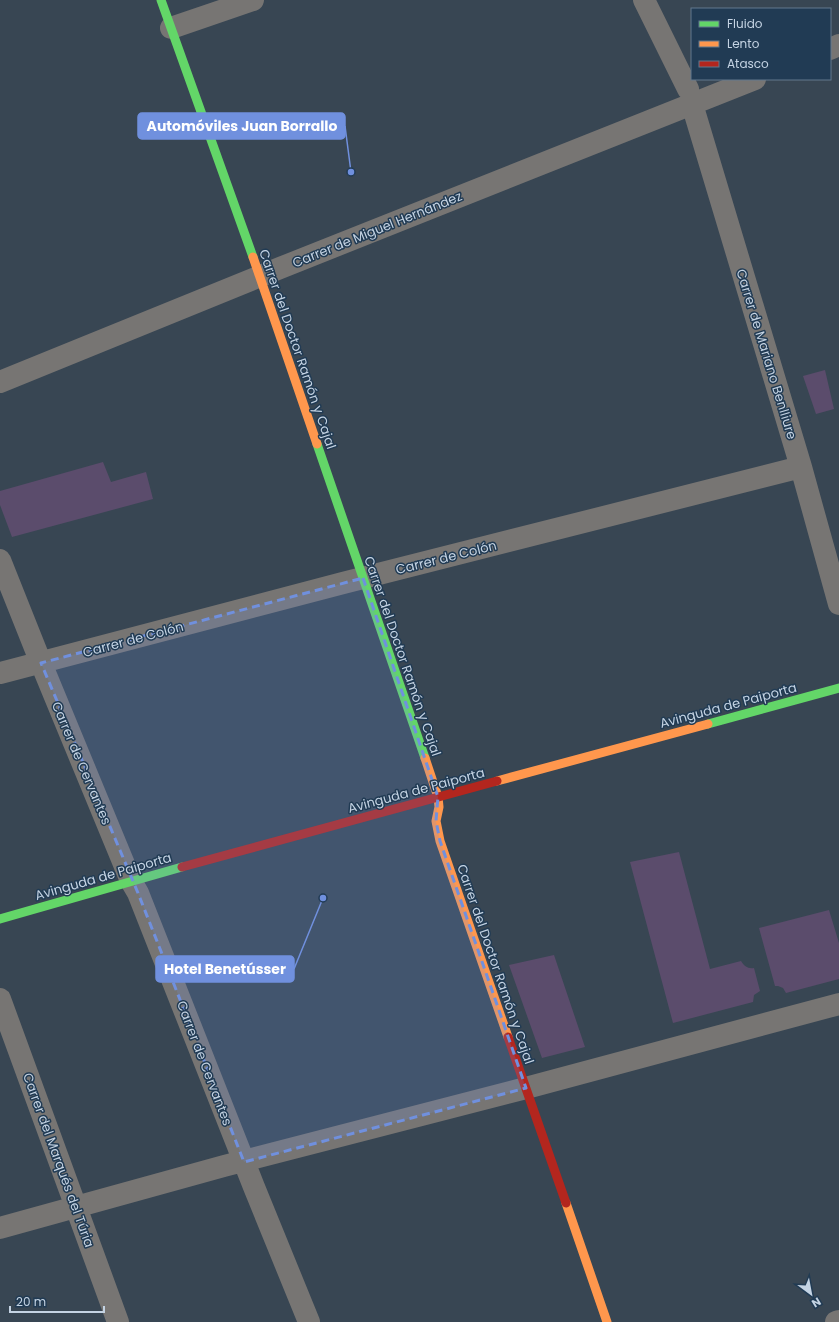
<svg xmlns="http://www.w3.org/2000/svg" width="839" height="1322" viewBox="0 0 839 1322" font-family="Poppins,sans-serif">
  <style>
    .green { fill: #5b4c6c }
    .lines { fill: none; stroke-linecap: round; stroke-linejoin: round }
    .street { stroke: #777573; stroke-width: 22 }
    .fast { stroke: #63d668; stroke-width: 9 }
    .slow { stroke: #ff974d; stroke-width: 9 }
    .jam { stroke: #b3261e; stroke-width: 9 }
    .marked { fill: #7090de; fill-opacity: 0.2; stroke: #7090de; stroke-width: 3; stroke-dasharray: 8 5; stroke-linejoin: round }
    .labels { text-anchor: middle; stroke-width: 3; stroke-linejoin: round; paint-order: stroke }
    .street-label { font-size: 13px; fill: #c4d3e3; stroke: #213b54 }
    .leader { fill: none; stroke: #7090de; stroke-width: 1.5 }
    .callout-dot { fill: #7090de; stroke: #213b54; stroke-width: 1.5 }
    .callout { fill: #7090de; stroke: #7090de; stroke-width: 1.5 }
    .callout-label { font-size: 14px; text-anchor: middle; font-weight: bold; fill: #fff }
  </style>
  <rect width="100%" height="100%" fill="#384653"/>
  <path class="green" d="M825 370 834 409 816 414 803 376Z
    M103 462 111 482 146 472 153 499 12 537 0 505V491Z
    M679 852 710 969 741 961C744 966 748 969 754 968L760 991 754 995 753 1002 673 1023 630 862Z
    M829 910 839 943V979L786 993 783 988 778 986H775L759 928Z
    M554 955 585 1047 542 1058 509 965Z"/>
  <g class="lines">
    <path class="street" d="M644 0 688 89
      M171 28 253 0
      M830 49 839 45
      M692 104 801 467 839 604
      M0 382 280 268 755 79
      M0 560 41 663 131 881 138 893 254 1187 309 1322
      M0 673 343 583 801 467
      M0 999 118 1322
      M0 1228 224 1166 526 1088 839 1004
      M836 1322 839 1321"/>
    <path class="fast" d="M161 0 253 257
      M317 444 425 758
      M708 724 839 688
      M0 919 182 867"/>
    <path class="slow" d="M253 257 317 444
      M425 758 438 797 439 807 436 821 440 841 508 1037
      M497 781 708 724
      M566 1203 607 1322"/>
    <path class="jam" d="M182 867 497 781
      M508 1037 566 1203"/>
  </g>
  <path class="marked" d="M363 578 438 797 436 821 440 841 526 1088 244 1162 138 893 41 663Z"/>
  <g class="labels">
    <g class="street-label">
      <text transform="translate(377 229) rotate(-22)" y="5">Carrer de Miguel Hernández</text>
      <text transform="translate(298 349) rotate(71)" y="5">Carrer del Doctor Ramón y Cajal</text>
      <text transform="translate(767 354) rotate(73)" y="5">Carrer de Mariano Benlliure</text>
      <text transform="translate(446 557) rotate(-14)" y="5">Carrer de Colón</text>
      <text transform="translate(133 639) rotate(-15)" y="5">Carrer de Colón</text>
      <text transform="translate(403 656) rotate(71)" y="5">Carrer del Doctor Ramón y Cajal</text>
      <text transform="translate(728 705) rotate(-15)" y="5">Avinguda de Paiporta</text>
      <text transform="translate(82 763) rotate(67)" y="5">Carrer de Cervantes</text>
      <text transform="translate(416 790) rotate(-15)" y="5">Avinguda de Paiporta</text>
      <text transform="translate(103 876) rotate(-16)" y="5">Avinguda de Paiporta</text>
      <text transform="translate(496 964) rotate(71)" y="5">Carrer del Doctor Ramón y Cajal</text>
      <text transform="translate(205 1063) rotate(69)" y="5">Carrer de Cervantes</text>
      <text transform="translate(59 1160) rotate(70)" y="5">Carrer del Marqués del Túria</text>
    </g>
  </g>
  <path class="leader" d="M351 172L345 126M323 898L294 969"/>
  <g class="callout-dot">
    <circle cx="351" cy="172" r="4"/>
    <circle cx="323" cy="898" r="4"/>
  </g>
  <g class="callout">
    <rect x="138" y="113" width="207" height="26" rx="4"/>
    <rect x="156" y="956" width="138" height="26" rx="4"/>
  </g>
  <g class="callout-label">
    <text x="242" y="131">Automóviles Juan Borrallo</text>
    <text x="225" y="974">Hotel Benetússer</text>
  </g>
  <rect x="691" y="8" width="140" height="72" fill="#213b54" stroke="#62788d"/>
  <rect x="699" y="21" width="20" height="6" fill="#63d668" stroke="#62788d"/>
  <text x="727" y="28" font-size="12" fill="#c4d3e3">Fluido</text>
  <rect x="699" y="41" width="20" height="6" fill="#ff974d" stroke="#62788d"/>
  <text x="727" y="48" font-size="12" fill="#c4d3e3">Lento</text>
  <rect x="699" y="61" width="20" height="6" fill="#b3261e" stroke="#62788d"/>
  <text x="727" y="68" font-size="12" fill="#c4d3e3">Atasco</text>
  <g transform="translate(811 1294) rotate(148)" stroke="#213b54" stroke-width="3" paint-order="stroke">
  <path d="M0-3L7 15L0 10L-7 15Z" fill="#c4d3e3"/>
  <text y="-6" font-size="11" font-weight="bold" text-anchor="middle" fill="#c4d3e3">N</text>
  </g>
  <path d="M10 1306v6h94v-6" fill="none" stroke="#c4d3e3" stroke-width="2"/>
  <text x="16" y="1306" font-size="12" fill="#c4d3e3" stroke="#213b54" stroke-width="3" paint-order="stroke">20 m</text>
</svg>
